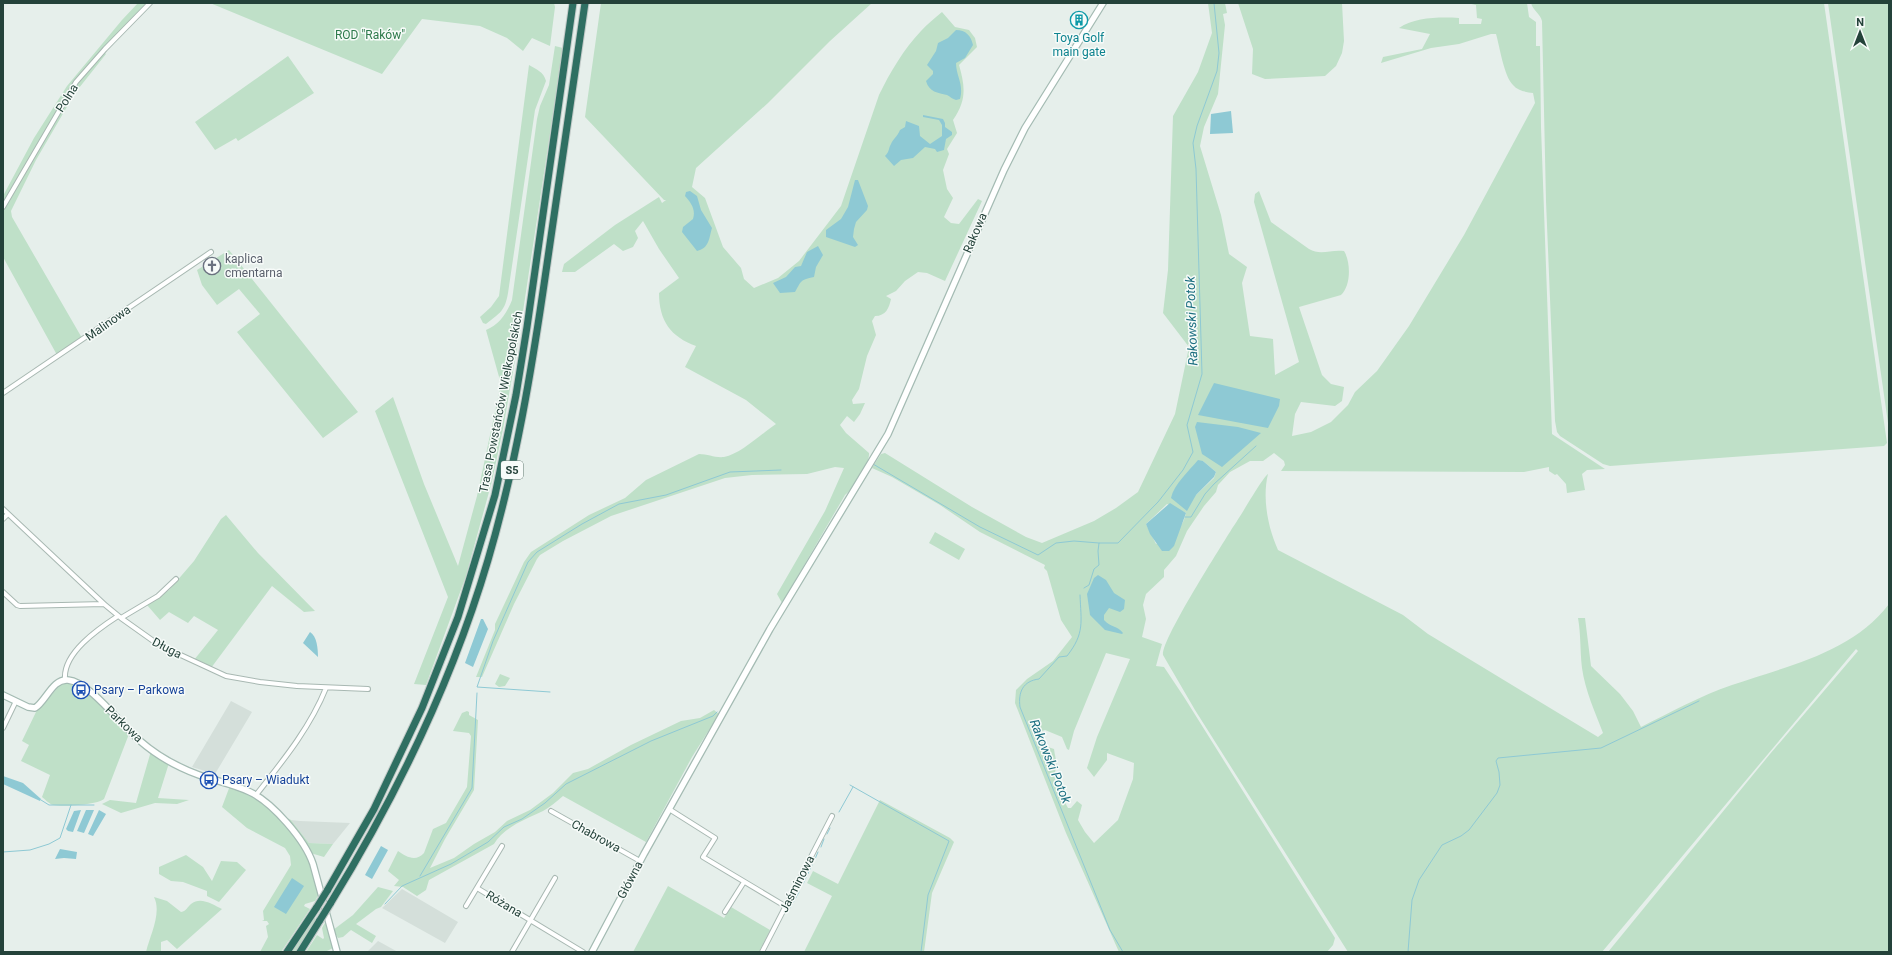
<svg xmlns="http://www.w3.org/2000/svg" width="1892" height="955" viewBox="0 0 1892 955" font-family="Roboto,sans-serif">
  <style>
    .built { fill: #d4dfda }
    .green { fill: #bfe0c8; fill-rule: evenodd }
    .water { fill: #8ec9d4 }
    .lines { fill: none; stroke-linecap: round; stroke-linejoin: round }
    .stream { stroke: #8ec9d4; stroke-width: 1 }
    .street-casing { stroke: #a8b8b2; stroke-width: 6 }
    .secondary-casing { stroke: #a4bbb3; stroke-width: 8 }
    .highway-casing { stroke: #c2cac8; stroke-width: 9 }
    .street { stroke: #fff; stroke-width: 4 }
    .secondary { stroke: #fff; stroke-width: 5.5 }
    .highway { stroke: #2f6f62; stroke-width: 7 }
    .highway-bridge-casing { stroke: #c2cac8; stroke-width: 9; stroke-linecap: butt }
    .highway-bridge { stroke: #2f6f62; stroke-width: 7 }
    .labels { text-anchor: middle; stroke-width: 3; stroke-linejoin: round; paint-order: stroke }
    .shield { fill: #f7fbf9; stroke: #637a73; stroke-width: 1 }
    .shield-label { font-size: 11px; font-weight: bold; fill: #24423a }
    .park-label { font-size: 12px; fill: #2d7a4b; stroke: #f7fbf9 }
    .culture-label { font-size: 12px; fill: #0d838f; stroke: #f7fbf9 }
    .street-label { font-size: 12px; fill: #24423a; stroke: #f7fbf9 }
    .worship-label { font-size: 12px; fill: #5b616d; stroke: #f7fbf9; text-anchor: start }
    .transit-label { font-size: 12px; fill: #164399; stroke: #f7fbf9; text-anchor: start }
    .water-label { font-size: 13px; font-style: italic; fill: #1c6f80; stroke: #f7fbf9 }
  </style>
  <rect width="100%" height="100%" fill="#e6efeb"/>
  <path class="built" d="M231 701 252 712 215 774 192 767Z
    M291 820 300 821 350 823 333 844 309 843Z
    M402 889 458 922 445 943 382 908Z
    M378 941 398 952H367Z"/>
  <path class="green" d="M138 3H147L87 66 66 95 3 202V196L34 138 67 86 122 20Z
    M210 3H554L555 7 550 46 532 38 523 51 507 38 480 26 422 19 382 74Z
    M601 3H872L830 41 768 103 696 168 692 187 705 198 723 247 741 268 744 279 754 288 778 278 799 261 841 206 879 95C890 72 904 49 921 31 927 24 935 18 942 12L955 27 969 30 975 38 977 47 959 65C965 86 967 100 953 120L957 133 947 149 949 154 943 170 947 189 953 198 944 217 951 223 959 224 978 199 982 201 945 281 927 273 918 272 905 281 896 291 886 296 891 299C889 308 886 316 875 316L872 321 876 335 867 356 859 389 852 400 853 404 865 403 860 414 854 422 847 416 840 425 846 433 869 453C870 464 853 489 845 495L782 603 777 594 825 511 844 468 835 467 807 474 752 475 725 478 611 516 563 541 540 555 537 559 514 604 482 677H476L495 630V624L524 562 531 552 589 515 625 498 646 480 699 454C708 454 715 458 724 457 741 454 762 433 776 424L746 400 685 367 696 346C671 337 659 321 659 293L679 278 659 249 643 221 635 231 638 238 633 247 623 251 614 244 575 272H562L564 264 615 225 659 197 662 203 666 200H664L585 117Z
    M1208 3H1225L1227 13 1223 14 1225 25 1218 94 1204 127 1200 146 1221 215 1229 254 1247 267 1242 283 1250 336 1273 339 1275 375 1299 362 1254 202 1255 194 1259 191 1271 222 1309 249C1321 256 1331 249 1344 251 1351 262 1351 286 1341 295L1299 307 1322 375 1331 384 1344 387 1342 401 1335 406 1301 402 1295 414 1292 436 1311 432 1331 422 1348 405 1355 392 1377 371 1409 326 1464 235 1535 103 1533 93C1526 92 1518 91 1513 85 1504 76 1500 48 1496 34H1491L1459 44 1431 48 1381 63 1383 57 1422 49 1430 34 1399 28C1415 17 1440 17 1459 18V24H1481L1482 19 1477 18 1476 5 1467 3H1527L1529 17 1536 22V46H1540L1541 127 1552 434 1605 469 1587 470 1582 474 1585 490 1567 493 1566 484 1557 474 1555 475 1549 471V467L1524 472 1281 471 1285 465 1284 461 1274 453 1263 461H1250L1230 472 1218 485 1216 492 1204 506 1187 531 1176 556 1164 570V577L1146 594 1143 605 1146 619 1142 637 1162 644 1156 666 1164 667 1184 697 1335 938 1333 945 1327 952H1119L1066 833 1015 703 1016 690 1027 679 1053 661 1072 637 1061 620 1047 571 1044 568 1045 565 980 532 940 505 892 477 872 468 881 454 885 453 972 507 1026 537 1042 543 1094 521 1116 508 1138 492 1175 414 1189 347 1163 313 1168 270 1173 116 1198 72 1212 33ZM1203 461 1216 472 1214 478 1196 495ZM1167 504 1186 513C1181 533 1172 534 1156 544L1146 524ZM1106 653 1130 659 1097 737 1087 768 1094 777 1107 760V753L1134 763 1133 779 1118 820 1094 843 1085 832 1078 820 1082 805 1077 801 1071 808H1068L1054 782 1057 777 1055 772C1058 762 1055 758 1054 749L1048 747 1041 738 1042 731 1045 730 1062 737 1067 749 1069 750 1074 731Z
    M1238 3H1342L1344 41 1342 53 1336 66 1325 76 1265 79 1252 74 1253 49Z
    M1531 3H1824L1887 443 1884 446 1610 466 1603 464 1560 436 1557 432 1555 421 1546 201 1542 21C1540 13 1533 11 1531 3Z
    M1828 3H1889V430Z
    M555 46 563 48 520 331 503 429 492 481 466 576 426 685 414 684 448 597 375 411 393 397 424 484 458 566 477 496 501 384 486 330C499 325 507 313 512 300L537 119 540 106 549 85Z
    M104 52 106 54 75 93 36 160 11 211 12 217 82 338 57 355 3 257V211L79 82Z
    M288 56 314 93 238 141 236 138 215 150 195 122Z
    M529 65C536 69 544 72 546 81L535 110 508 293C505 311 500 313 486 324L483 323 480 317 491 307 499 296Z
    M229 250 358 412 323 438 237 332 260 314 239 289 217 305 202 285 197 270Z
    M1268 474C1262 498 1268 528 1278 550L1403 615 1428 634 1598 737 1603 733C1595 712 1585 690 1582 668 1580 651 1581 635 1578 618H1585L1591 666 1620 694 1633 711 1641 727C1671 712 1700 696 1732 685 1787 666 1852 653 1889 604V952H1608L1770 754 1858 651 1856 649 1602 952H1348L1195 710 1163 655C1161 640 1222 545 1233 527 1239 519 1263 477 1268 474Z
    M226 515 258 553 315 611 304 612 272 586 211 668 194 660 218 630 194 616 188 623 169 612 160 620 147 605 169 590 194 561 221 519Z
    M935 532 965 549 959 560 929 543Z
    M500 674 510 678 505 686 499 687 495 684Z
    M65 682 75 686V688L83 693 86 691 129 734 104 799C97 805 62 807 53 805 49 804 45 799 42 797L50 775 21 761 29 745 22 741 36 712 62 683Z
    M714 710 719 714 692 757 646 842 563 796C557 801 550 807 543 811 526 819 504 827 494 844L429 880 426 890 417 896 403 887 394 886 399 880 388 871 398 851C406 857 416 862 424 853L433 829 446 823 467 787 471 736 469 733 453 731 462 713 467 711 469 712V715L478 720 474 790 445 839 430 868 454 858 474 844 495 832 507 821 530 810 553 793 573 773 588 769 631 745 681 721 700 718Z
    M151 751 169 763 158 798 189 800 177 804 155 803 121 813 102 804 110 800 136 803Z
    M231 783 245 788 283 816 291 820 309 843 333 844 324 857 307 852 319 894 315 901 305 904 304 906 310 909 281 952H260L268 937 266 926 269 924 267 921H262L264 920 263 911 291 865 290 856 285 848 247 828 222 807Z
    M880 800 950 838 954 842 932 893 924 952H804L832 896 807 883 813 871 838 884Z
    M186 855 203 867 212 881 221 861 237 862 246 870 219 902 207 896V891L183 882 171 881 159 874V867Z
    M668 886 724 918 731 907 770 930 759 952H633Z
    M378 887 393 891 381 907 376 909 356 924 376 936 372 943 351 930 343 937 338 938 333 930 353 915Z
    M154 897 167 901 181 912C187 911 187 907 191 904 201 896 213 905 222 909L177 949 167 940 161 942V952H146C150 935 162 913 154 897Z
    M314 916 317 922 296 952H290Z
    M326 921 333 948 325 952H306L317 935 323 939 324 938 322 928Z"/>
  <path class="water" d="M956 30C966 30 971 36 973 45L965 58 956 63C956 76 964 84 960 99L956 100C952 99 951 97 947 95 938 93 929 92 926 81L933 74V71L927 65 936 51 938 43 948 38Z
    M1231 111 1233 133 1210 134 1211 114Z
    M923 115 943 119 945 123V127L952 132V135L946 139 944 150 937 152 935 149 925 147 913 158 901 160 894 166 885 156C890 151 888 149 891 144 893 139 897 137 900 130L905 127 906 121 919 126 920 136 930 144 942 136V125L939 120 923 117Z
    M855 180H858L868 206 867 210 856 222 854 229 853 237 858 245 855 247 826 237V230L841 219 848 207Z
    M690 191 697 196 701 210 712 228C709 237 710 248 697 251L682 232 683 227 693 219C696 209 691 203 685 196L686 192Z
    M818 246 823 255 816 267 814 277C800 280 802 280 795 292L780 293 773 283 786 277 795 267 801 266 807 252Z
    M1214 383 1280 399 1279 406 1268 428 1198 415Z
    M1197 422 1238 427 1261 433 1222 467 1202 454 1195 427Z
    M1198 460 1203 461 1216 472 1214 477 1196 495 1187 511 1171 498C1174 484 1189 471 1198 460Z
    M1170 503 1186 513 1174 546 1169 551H1162L1150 534 1146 524Z
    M1098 575 1106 580 1114 593 1125 600 1124 609 1120 612 1109 608 1104 615V620C1111 628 1117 625 1123 633L1122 634 1105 630 1090 615 1087 594 1094 578Z
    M481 619H483L488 629 473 667 465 663Z
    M310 632C317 636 318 649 318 657L303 643Z
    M3 776 23 783 41 799 40 801 3 784Z
    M81 810 73 832 68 831 66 829 74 811Z
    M86 810H94L84 833 77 831Z
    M99 810 106 814 93 836 88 834Z
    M381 846 388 850 372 879 365 875Z
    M60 849 77 852 76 859 64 858 55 859Z
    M292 878 304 886 286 914 274 907Z"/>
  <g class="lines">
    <path class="stream" d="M873 464 980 527 1038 555 1056 543 1074 541 1099 543
      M1185 517H1191L1205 494 1214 484 1256 446
      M1084 588 1089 585 1094 569 1099 565 1098 551 1099 543H1118L1158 502 1183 470 1193 452 1187 425 1202 374 1196 169 1193 143 1197 126 1217 71 1219 53 1214 3
      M1080 595C1081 622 1085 633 1067 656L1059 657 1039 679C1023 681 1018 692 1020 707L1110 930 1123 952
      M550 692 477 687 493 641 528 562 537 552 582 524 619 504 666 495 730 472 781 470
      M850 785 949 841 928 895 921 952
      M41 800 49 805H94
      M839 812 853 787
      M827 834 830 828
      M821 847 824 839
      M3 852 30 850 49 844 60 838 71 805
      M815 859 818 852
      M420 876 472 788 477 693
      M803 884 812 865
      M385 904 402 886 451 864 488 842 504 827 522 819 545 803 566 784 651 741 713 716 717 712
      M790 908 799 892
      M1408 952 1412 900 1419 880 1442 845 1461 836 1469 830 1497 793 1500 785 1499 772 1496 761 1498 758 1601 748 1699 701"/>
    <defs>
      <path id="street" d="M3 207 76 82 105 49 150 3
        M3 393 211 252
        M3 509 104 604 121 618 159 645 226 676 260 682 297 686 368 689
        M3 519 8 514
        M3 592 17 605 20 606 104 604
        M121 618 158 596 176 579
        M65 679C63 653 98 629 118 616
        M3 728 16 701
        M256 795C282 762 310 728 326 688
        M669 809 715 838 703 857 785 906
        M551 811 640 861
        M477 888 583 952
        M466 906 502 846
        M725 912 744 882
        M512 952 555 878
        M762 952 832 816"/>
      <path id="secondary" d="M3 695 28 707 35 708C46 701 53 678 68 680 90 682 121 725 139 740 156 755 177 767 199 775 216 781 234 784 250 792 273 803 305 840 313 864L337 952
        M592 952 644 854 770 629 888 434 1004 170 1025 128 1103 3"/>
      <path id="highway" d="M327 891 374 809 422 708 458 617 495 495 516 395 527 327 573 3
        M330 904C397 795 452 682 488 560 516 465 532 368 546 271 559 182 572 92 585 3
        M287 952 317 907
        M300 952 320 920"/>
    </defs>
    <use href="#street" class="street-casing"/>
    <use href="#secondary" class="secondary-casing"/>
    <use href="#highway" class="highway-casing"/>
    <use href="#street" class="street"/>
    <use href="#secondary" class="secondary"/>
    <use href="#highway" class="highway"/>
    <defs>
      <path id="highway-bridge" d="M317 907 327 891
        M320 920 330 904"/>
    </defs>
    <use href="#highway-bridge" class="highway-bridge-casing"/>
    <use href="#highway-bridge" class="highway-bridge"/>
  </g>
  <defs>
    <symbol id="building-ring" viewBox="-11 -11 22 22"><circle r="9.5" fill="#f7fbf9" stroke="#0f9aa8" stroke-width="1.5"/><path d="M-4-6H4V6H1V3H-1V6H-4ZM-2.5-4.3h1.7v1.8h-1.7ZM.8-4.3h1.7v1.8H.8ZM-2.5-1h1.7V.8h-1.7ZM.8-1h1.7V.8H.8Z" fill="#0f9aa8"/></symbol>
    <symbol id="church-ring" viewBox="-11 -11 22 22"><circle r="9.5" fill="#f7fbf9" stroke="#6b7280" stroke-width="1.5"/><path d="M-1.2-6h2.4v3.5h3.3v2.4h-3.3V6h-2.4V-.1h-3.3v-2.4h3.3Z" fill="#6b7280"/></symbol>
    <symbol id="bus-ring" viewBox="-11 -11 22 22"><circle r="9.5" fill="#f7fbf9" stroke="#1a4fb4" stroke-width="1.5"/><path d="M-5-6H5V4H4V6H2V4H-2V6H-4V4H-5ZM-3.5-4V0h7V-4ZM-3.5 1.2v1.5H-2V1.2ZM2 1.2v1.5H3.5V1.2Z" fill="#1a4fb4"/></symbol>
  </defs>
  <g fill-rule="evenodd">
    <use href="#building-ring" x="1069" y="10" width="20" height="20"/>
    <use href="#church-ring" x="202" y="256" width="20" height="20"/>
    <use href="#bus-ring" x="71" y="680" width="20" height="20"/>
    <use href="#bus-ring" x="199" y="770" width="20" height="20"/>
  </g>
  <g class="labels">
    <rect class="shield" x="501" y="461" width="22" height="18" rx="3"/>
    <g class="shield-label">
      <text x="512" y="474">S5</text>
    </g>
    <g class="park-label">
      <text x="370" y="39">ROD "Raków"</text>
    </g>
    <g class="culture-label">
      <text x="1079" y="42">Toya Golf<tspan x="1079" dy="14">main gate</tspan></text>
    </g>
    <g class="street-label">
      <text transform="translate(67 98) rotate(-58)" y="4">Polna</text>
      <text transform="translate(975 233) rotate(-67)" y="4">Rakowa</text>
      <text transform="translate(108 323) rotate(-35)" y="4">Malinowa</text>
      <text transform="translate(501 402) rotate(-79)" y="4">Trasa Powstańców Wielkopolskich</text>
      <text transform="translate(167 648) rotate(27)" y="4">Długa</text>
      <text transform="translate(124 724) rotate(44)" y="4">Parkowa</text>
      <text transform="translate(596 836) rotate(29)" y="4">Chabrowa</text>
      <text transform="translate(630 880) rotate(-62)" y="4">Główna</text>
      <text transform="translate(797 884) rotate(-63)" y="4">Jaśminowa</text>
      <text transform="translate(504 904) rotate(31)" y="4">Różana</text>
    </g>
    <g class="worship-label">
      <text x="225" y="263">kaplica<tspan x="225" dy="14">cmentarna</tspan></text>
    </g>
    <g class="transit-label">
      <text x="94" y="694">Psary – Parkowa</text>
      <text x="222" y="784">Psary – Wiadukt</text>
    </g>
    <g class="water-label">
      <text transform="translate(1191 321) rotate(-92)" y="5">Rakowski Potok</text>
      <text transform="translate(1051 761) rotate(68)" y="5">Rakowski Potok</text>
    </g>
  </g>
  <rect width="1892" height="955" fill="none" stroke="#24423a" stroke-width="8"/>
  <g transform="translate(1860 32)" stroke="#f7fbf9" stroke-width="3" paint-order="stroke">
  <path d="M0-3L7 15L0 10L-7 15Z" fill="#24423a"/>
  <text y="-6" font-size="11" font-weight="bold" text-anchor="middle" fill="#24423a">N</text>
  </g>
</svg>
